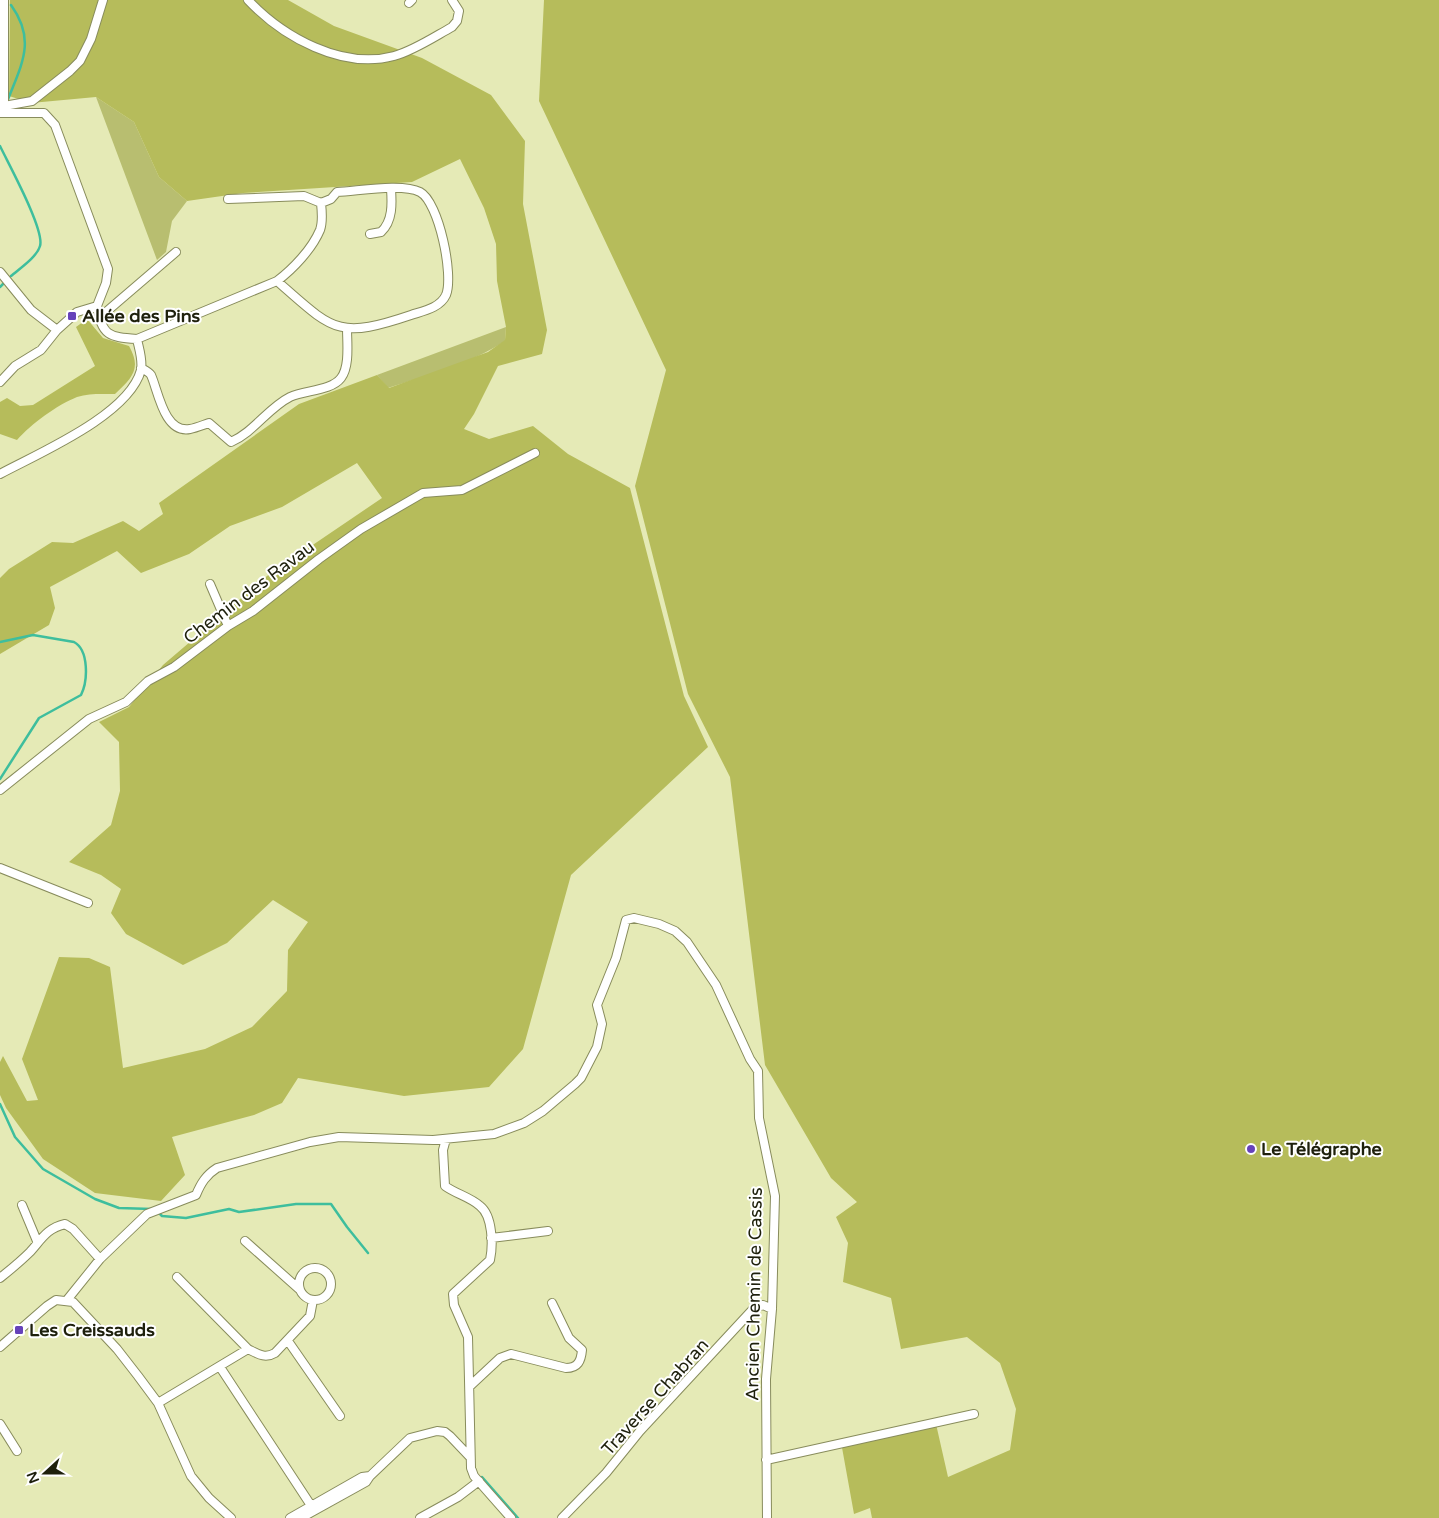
<svg xmlns="http://www.w3.org/2000/svg" width="1439" height="1518" viewBox="0 0 1439 1518" font-family="'Varela Round',sans-serif">
  <style>
    .green { fill: #b8be70 }
    .forest { fill: #b6bc5b }
    .lines { fill: none; stroke-linecap: round; stroke-linejoin: round }
    .stream { stroke: #3ebe9d; stroke-width: 2.5 }
    .street-casing { stroke: #888c5c; stroke-width: 10 }
    .street { stroke: #fff; stroke-width: 8 }
    .poi-dot { fill: #6642ba; stroke: #fff; stroke-width: 2 }
    .labels { text-anchor: middle; stroke-width: 4; stroke-linejoin: round; paint-order: stroke }
    .poi-label { font-size: 18px; font-weight: bold; fill: #1e200c; stroke: #fff; text-anchor: start }
    .street-label { font-size: 18px; fill: #1e200c; stroke: #fff }
  </style>
  <rect width="100%" height="100%" fill="#e5eab6"/>
  <path class="green" d="M96 97 134 122 159 177 187 201 172 221 166 252 157 260Z
    M506 327 505 341C470 364 428 375 388 388L377 375Z"/>
  <path class="forest" d="M10 0H288L334 26 422 58 491 95 525 141 523 204 547 330 542 354 498 366 474 414 464 429 489 439 533 426 568 454 630 488 684 696 708 747 571 875 523 1049 489 1087 404 1096 298 1078 282 1103 254 1115 172 1137 185 1175 161 1201 95 1193 43 1159 6 1108 0 1095V1062L3 1056 27 1101 38 1100 22 1059 59 957 89 958 110 967 123 1068 205 1049 252 1027 287 991 288 950 308 922 273 900 227 943 183 965 126 934 111 913 121 889 101 875 69 862 111 825 120 791 119 742 99 722 129 707 163 665 267 576 382 498 357 463 282 507 230 526 189 554 141 573 117 551 50 587 55 608 49 625 0 654V578L9 569 52 542 73 543 123 521 139 531 163 514 159 503 299 404 377 375 389 388 488 352 505 340 506 327 497 281 496 244 484 208 460 159 412 182 243 193 187 201 159 177 134 122 96 97 31 103 9 96Z
    M544 0H1439V1518H872L870 1508 854 1514 841 1442 936 1424 948 1477 1010 1450 1016 1409 1000 1363 967 1337 901 1349 891 1298 843 1282 848 1243 836 1217 857 1202 831 1178 765 1065 730 777 688 694 635 486 666 370 539 101Z
    M87 319 103 338 129 346C142 369 132 378 115 394 103 394 89 393 77 397 57 405 31 424 17 440L0 434V402L7 398 20 406 33 405 95 366 76 327Z"/>
  <g class="lines">
    <path class="stream" d="M7 102C21 65 37 41 11 5
      M0 146C8 163 45 230 40 246 37 257 19 269 11 276
      M0 287 3 284
      M0 642 33 635 74 642C89 650 88 681 81 695L39 718 0 779
      M0 1104 15 1137 43 1169 95 1199 119 1208 152 1209
      M159 1213 162 1216 186 1218 229 1209 239 1212 296 1204H331L347 1227 368 1253
      M482 1477 518 1518"/>
    <defs>
      <path id="street" d="M4 0V110
        M248 0C283 37 342 70 394 56 413 51 434 37 452 27L457 21 459 11 452 0
        M409 3 412 0
        M4 106 32 101 70 71 80 61 91 39 103 0
        M0 113H44L55 125 108 269 106 283 97 306
        M228 199 304 196 321 203
        M370 234 381 232C393 221 392 203 391 189
        M0 272 31 310 57 330
        M277 281C333 330 337 340 411 315 423 311 440 308 446 295 454 276 439 202 420 192 402 183 359 191 337 192L331 199 321 203
        M97 306C102 336 109 337 137 339L277 281C293 269 312 249 320 230 323 222 322 212 321 203
        M99 318 176 252
        M141 368C145 370 149 372 151 375 158 390 164 434 190 429 196 428 203 425 209 423L231 442C254 432 268 408 290 397 305 390 331 391 341 378 350 366 347 343 347 328
        M0 382 15 366 41 350 57 330 77 312 97 306
        M0 474C39 453 129 415 141 370 143 360 139 349 137 339
        M210 584 228 626
        M0 790 89 719 126 702 148 681 174 667 228 626 253 611 319 559 361 529 423 493 462 490 535 453
        M0 868 88 903
        M446 1139 443 1150 445 1186C456 1194 470 1197 480 1206 493 1216 493 1246 490 1260L453 1294 454 1305 468 1337 471 1468 474 1476 511 1518
        M22 1205 37 1241
        M491 1238 548 1231
        M245 1241 299 1289
        M299 1284a16 16 0 1 1 32 0a16 16 0 1 1-32 0Z
        M177 1277 248 1349
        M0 1278C10 1270 21 1261 30 1252 41 1240 47 1228 65 1224L73 1229 100 1259
        M67 1300 100 1259 147 1214 196 1195C201 1183 206 1175 217 1168L310 1142 339 1137 433 1140 494 1134 524 1123 543 1111 575 1084 581 1078 597 1047 602 1024 597 1005 616 958 626 920 634 918 659 924 675 931 687 942 716 985 750 1059 758 1071 759 1118 775 1196 772 1309 766 1379 767 1518
        M288 1341 340 1416
        M0 1347 47 1306 56 1300 73 1302 117 1349 138 1376 158 1403 191 1476 209 1498 231 1518
        M220 1367 312 1507
        M470 1386 500 1358 511 1354 566 1368C578 1368 581 1361 582 1350L569 1338 552 1303
        M158 1403 248 1349C258 1354 265 1359 275 1353L310 1316 313 1300
        M0 1424 17 1451
        M766 1460 974 1414
        M370 1476 410 1438 437 1431 445 1432 450 1436 470 1457
        M290 1518 362 1477 370 1476 366 1482 301 1518
        M420 1518 458 1497 479 1481
        M562 1518 606 1473 640 1431 755 1307 763 1305 772 1309"/>
    </defs>
    <use href="#street" class="street-casing"/>
    <use href="#street" class="street"/>
  </g>
  <g class="poi-dot">
    <rect x="67" y="311" width="10" height="10" rx="2.5"/>
    <circle cx="1251" cy="1149" r="5"/>
    <rect x="14" y="1325" width="10" height="10" rx="2.5"/>
  </g>
  <g class="labels">
    <g class="poi-label">
      <text x="82" y="322">Allée des Pins</text>
      <text x="1261" y="1155">Le Télégraphe</text>
      <text x="29" y="1336">Les Creissauds</text>
    </g>
    <g class="street-label">
      <text transform="translate(249 592) rotate(-37)" y="6">Chemin des Ravau</text>
      <text transform="translate(754 1294) rotate(-89)" y="6">Ancien Chemin de Cassis</text>
      <text transform="translate(655 1397) rotate(-48)" y="6">Traverse Chabran</text>
    </g>
  </g>
  <g transform="translate(45 1473) rotate(249)" stroke="#ffffff" stroke-width="4" paint-order="stroke">
  <path d="M0-4L9 19L0 12L-9 19Z" fill="#1e200c"/>
  <text y="-8" font-size="14" font-weight="bold" text-anchor="middle" fill="#1e200c">N</text>
  </g>
</svg>
